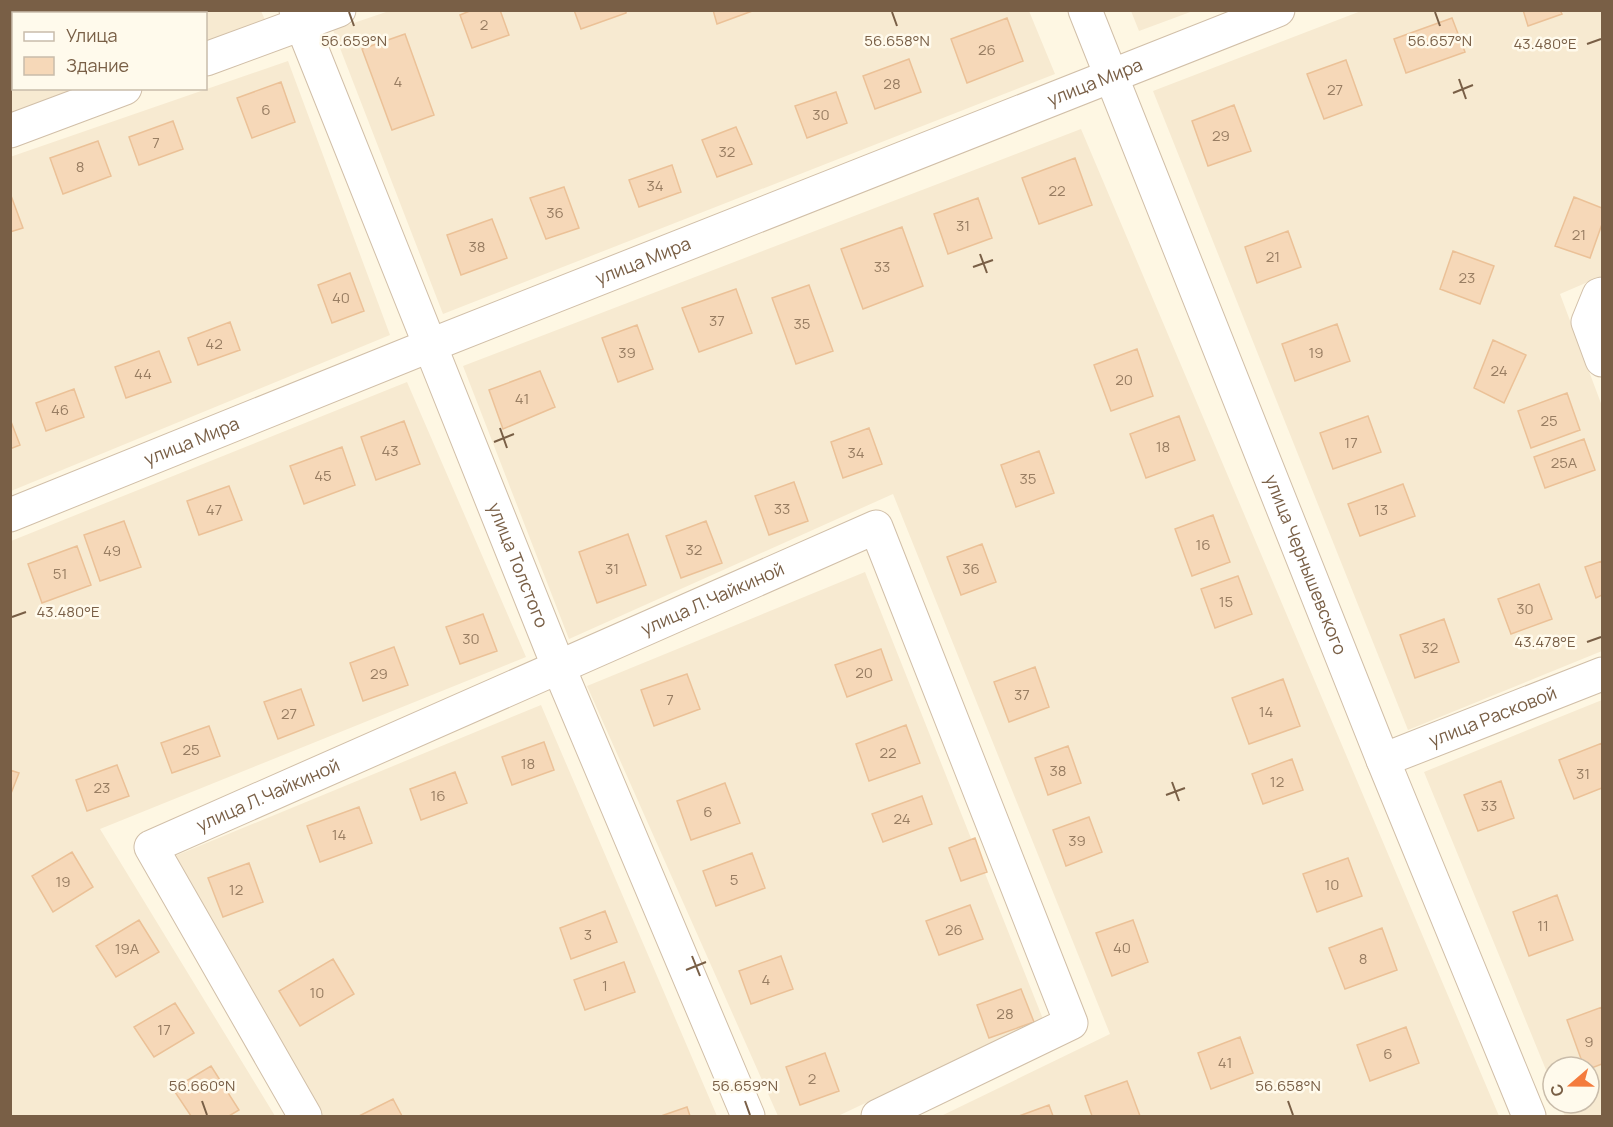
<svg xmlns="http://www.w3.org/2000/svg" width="1613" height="1127" viewBox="0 0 1613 1127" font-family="Manrope,sans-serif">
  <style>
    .residential { fill: #f7ead1 }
    .building { fill: #f6d8b8; stroke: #ebc197; stroke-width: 1.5 }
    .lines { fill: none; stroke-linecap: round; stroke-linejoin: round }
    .minor-casing { stroke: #d1bfa8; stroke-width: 35 }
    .minor { stroke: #fff; stroke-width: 33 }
    .ticks { fill: none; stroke: #795f46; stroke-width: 2 }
    .labels { text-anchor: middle; stroke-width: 5; stroke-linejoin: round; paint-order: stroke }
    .number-label { font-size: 15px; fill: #987d62 }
    .street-label { font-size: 18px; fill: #795f46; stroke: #fffaec }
    .ticks-label { font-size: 15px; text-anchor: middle; fill: #795f46; stroke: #fffaec; stroke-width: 5; stroke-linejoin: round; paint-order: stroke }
  </style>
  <rect width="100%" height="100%" fill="#fef7e3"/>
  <path class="residential" d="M392 10 1029 11 1055 74 443 314 333 30Z
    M11 11H261L266 22 206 44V14H14V88L83 89 11 115Z
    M1131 11H1193L1139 31Z
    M1361 11H1602V276L1560 294 1602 406V651L1408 730 1153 91Z
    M288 61 390 335 11 491 10 157Z
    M1081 129 1499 1116H941L1110 1034 893 494 569 639 463 366Z
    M407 382 526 657 100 829 275 1116H11V541Z
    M865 572 1043 1019 838 1116H778L587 686Z
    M1602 700V1116H1565L1559 1103H1589V1067H1553V1087L1424 772Z
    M541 705 717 1116H323L175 856Z"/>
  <path class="building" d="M472 10H500L509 35 472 48 460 15Z
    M574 10H626V13L581 29Z
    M713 10H755L717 24Z
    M1523 10H1560L1562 14 1528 26Z
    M1007 18 1023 61 967 83 951 39Z
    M1452 18 1465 52 1406 73 1394 39Z
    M405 34 434 115 392 130 362 49Z
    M909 59 921 92 875 109 863 76Z
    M1346 60 1362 105 1324 119 1307 74Z
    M281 82 295 122 252 138 237 98Z
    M836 92 847 123 807 138 795 106Z
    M1234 105 1251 151 1208 166 1192 121Z
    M173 121 183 149 139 165 129 137Z
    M736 127 752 164 717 177 702 140Z
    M98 141 111 176 63 194 50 158Z
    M1075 158 1092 205 1039 224 1022 178Z
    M672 165 681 192 639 207 629 180Z
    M564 187 579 228 546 239 530 198Z
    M10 193 23 228 10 232Z
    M1574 197 1602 208V224L1590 258 1555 246Z
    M978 198 992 238 948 254 934 214Z
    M492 219 507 258 461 275 447 235Z
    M902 227 923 286 863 309 841 249Z
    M1288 231 1301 267 1257 283 1245 247Z
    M1453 251 1494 266 1480 304 1440 289Z
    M350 273 364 311 332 323 318 285Z
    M809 285 833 351 796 364 772 298Z
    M736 289 752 333 699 352 682 308Z
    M230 322 240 350 198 365 188 338Z
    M1337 324 1350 361 1295 381 1282 344Z
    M637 325 653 369 618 382 602 338Z
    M1493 340 1526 355 1504 403 1474 388Z
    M1137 349 1153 396 1111 411 1094 365Z
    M159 351 171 382 126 398 115 367Z
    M540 371 555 407 503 429 489 390Z
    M74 389 84 417 46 431 36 403Z
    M1567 393 1580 430 1531 448 1518 411Z
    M1179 416 1195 460 1146 478 1130 434Z
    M1368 416 1381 452 1333 469 1320 433Z
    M10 419 20 445 10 449Z
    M404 421 420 464 376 480 361 437Z
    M869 428 882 464 843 478 831 442Z
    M1584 439 1595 470 1545 488 1534 457Z
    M342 447 355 485 304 504 290 466Z
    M1039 451 1054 493 1016 507 1001 465Z
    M794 482 808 521 769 535 755 496Z
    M1403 484 1415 516 1360 536 1348 504Z
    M229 486 242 520 199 535 187 501Z
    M1213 515 1230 562 1192 576 1175 529Z
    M124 521 141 567 100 581 84 535Z
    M706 521 722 563 681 578 666 536Z
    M628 534 646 585 597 603 579 552Z
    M982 544 996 582 961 595 947 557Z
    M77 546 91 585 42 603 28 564Z
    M1602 561V595L1596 598 1585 567Z
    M1238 576 1252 614 1215 628 1201 589Z
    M1539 584 1552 619 1511 634 1498 599Z
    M483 614 497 651 460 664 446 627Z
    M1444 619 1459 662 1415 678 1400 635Z
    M394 647 408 685 363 701 350 663Z
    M881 649 892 680 847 697 835 665Z
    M1035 667 1049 707 1009 722 994 682Z
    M687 674 700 709 654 726 641 690Z
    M1283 679 1300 726 1249 744 1232 698Z
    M301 689 314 725 278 739 264 702Z
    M906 725 920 763 869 781 856 744Z
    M209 726 220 756 172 773 161 743Z
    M544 742 554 770 512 785 502 757Z
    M1602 743V788L1574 799 1559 760Z
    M1068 746 1081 783 1048 795 1035 758Z
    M1292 759 1303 790 1263 804 1252 774Z
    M117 765 129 796 87 811 76 780Z
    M10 770 19 773 10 796Z
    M455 772 467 803 421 820 410 789Z
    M1501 781 1514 818 1478 831 1464 795Z
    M725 783 740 823 691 840 677 801Z
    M922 796 932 824 883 842 872 814Z
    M359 807 372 843 320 862 307 826Z
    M1089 817 1102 852 1066 866 1053 830Z
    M975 838 987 872 961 881 949 848Z
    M72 852 93 887 53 912 32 876Z
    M752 853 765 888 716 906 703 871Z
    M1348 858 1362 896 1317 912 1303 874Z
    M249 863 263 902 223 917 208 878Z
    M1557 895 1573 940 1529 956 1513 912Z
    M970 905 983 939 939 955 926 921Z
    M605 911 617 942 571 959 560 928Z
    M139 920 159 952 116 977 96 946Z
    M1133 920 1148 962 1112 976 1096 933Z
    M1382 928 1397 970 1345 989 1329 948Z
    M781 956 793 989 751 1004 739 971Z
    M333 959 354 994 300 1026 279 991Z
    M624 962 635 992 585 1010 574 980Z
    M1021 989 1034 1022 989 1038 977 1005Z
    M175 1003 194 1033 154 1057 134 1027Z
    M1602 1007V1064L1589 1069 1584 1067 1567 1020Z
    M1406 1027 1419 1063 1370 1081 1357 1045Z
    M1240 1037 1253 1073 1211 1089 1198 1053Z
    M825 1053 839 1091 800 1105 786 1067Z
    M211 1066 239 1110 229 1116H191L173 1089Z
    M1127 1081 1140 1116H1092L1085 1096Z
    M393 1099 402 1116H359Z
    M1049 1105 1053 1116H1019Z
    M687 1107 690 1116H661Z"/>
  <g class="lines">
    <defs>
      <g id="minor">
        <path id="s1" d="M296 10 559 668 748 1116"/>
        <path id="s2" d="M1085 10 1383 760 1529 1116"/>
        <path d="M206 59 339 10"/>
        <path d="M10 131 125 88"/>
        <path d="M1602 294 1599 295 1588 322 1602 360"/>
        <path id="s3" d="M10 515 431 345 1278 10"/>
        <path id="s4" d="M1383 760 1602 674"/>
        <path id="s5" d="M305 1116 151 847 876 527 1071 1023 878 1116"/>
      </g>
    </defs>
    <use href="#minor" class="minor-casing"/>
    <use href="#minor" class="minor"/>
  </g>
  <path class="ticks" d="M349 12 354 26M892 12 897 26M1435 12 1440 26M1587 44 1601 39M1459 79 1466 99M1453 93 1473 85M980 254 987 273M973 267 993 260M500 428 507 448M494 442 514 434M12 617 26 612M1587 642 1601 637M1172 782 1179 801M1166 795 1185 788M692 956 700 976M686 970 706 962M202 1101 207 1115M745 1101 750 1115M1288 1101 1293 1115"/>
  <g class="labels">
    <g class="number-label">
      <text x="484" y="30">2</text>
      <text x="987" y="55">26</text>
      <text x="398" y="87">4</text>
      <text x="892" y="89">28</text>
      <text x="1335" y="95">27</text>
      <text x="266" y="115">6</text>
      <text x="821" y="120">30</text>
      <text x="1221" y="141">29</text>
      <text x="156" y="148">7</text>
      <text x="727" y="157">32</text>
      <text x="80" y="172">8</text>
      <text x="655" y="191">34</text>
      <text x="1057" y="196">22</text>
      <text x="555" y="218">36</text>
      <text x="963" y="231">31</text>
      <text x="1579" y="240">21</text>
      <text x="477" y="252">38</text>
      <text x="1273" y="262">21</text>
      <text x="882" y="272">33</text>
      <text x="1467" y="283">23</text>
      <text x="341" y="303">40</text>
      <text x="717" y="326">37</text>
      <text x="802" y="329">35</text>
      <text x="214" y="349">42</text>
      <text x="627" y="358">39</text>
      <text x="1316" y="358">19</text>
      <text x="1499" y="376">24</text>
      <text x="143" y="379">44</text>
      <text x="1124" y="385">20</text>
      <text x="522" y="404">41</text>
      <text x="60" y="415">46</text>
      <text x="1549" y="426">25</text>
      <text x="1351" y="448">17</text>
      <text x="1163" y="452">18</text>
      <text x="390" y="456">43</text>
      <text x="856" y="458">34</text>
      <text x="1564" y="468">25А</text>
      <text x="323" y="481">45</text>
      <text x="1028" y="484">35</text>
      <text x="782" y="514">33</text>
      <text x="214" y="515">47</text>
      <text x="1381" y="515">13</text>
      <text x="1203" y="550">16</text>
      <text x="694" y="555">32</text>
      <text x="112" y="556">49</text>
      <text x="612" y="574">31</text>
      <text x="971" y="574">36</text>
      <text x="60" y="579">51</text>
      <text x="1226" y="607">15</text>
      <text x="1525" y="614">30</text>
      <text x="471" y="644">30</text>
      <text x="1430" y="653">32</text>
      <text x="864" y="678">20</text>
      <text x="379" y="679">29</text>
      <text x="1022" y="700">37</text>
      <text x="670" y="705">7</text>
      <text x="1266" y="717">14</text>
      <text x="289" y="719">27</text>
      <text x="191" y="755">25</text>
      <text x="888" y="758">22</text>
      <text x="528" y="769">18</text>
      <text x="1058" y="776">38</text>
      <text x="1583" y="779">31</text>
      <text x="1277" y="787">12</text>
      <text x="102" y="793">23</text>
      <text x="438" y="801">16</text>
      <text x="1489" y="811">33</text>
      <text x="708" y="817">6</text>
      <text x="902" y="824">24</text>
      <text x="339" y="840">14</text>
      <text x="1077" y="846">39</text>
      <text x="734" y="885">5</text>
      <text x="63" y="887">19</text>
      <text x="1332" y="890">10</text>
      <text x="236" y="895">12</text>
      <text x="1543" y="931">11</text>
      <text x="954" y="935">26</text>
      <text x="588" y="940">3</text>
      <text x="1122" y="953">40</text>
      <text x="127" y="954">19А</text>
      <text x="1363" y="964">8</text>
      <text x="766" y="985">4</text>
      <text x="605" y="991">1</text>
      <text x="317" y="998">10</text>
      <text x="1005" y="1019">28</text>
      <text x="164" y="1035">17</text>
      <text x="1589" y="1047">9</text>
      <text x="1388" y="1059">6</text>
      <text x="1225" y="1068">41</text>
      <text x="812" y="1084">2</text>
    </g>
    <g class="street-label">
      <text dy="6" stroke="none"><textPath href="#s3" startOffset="1168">улица Мира</textPath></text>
      <text dy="6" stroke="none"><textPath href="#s3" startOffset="682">улица Мира</textPath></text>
      <text dy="6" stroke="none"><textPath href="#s3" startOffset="196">улица Мира</textPath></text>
      <text dy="6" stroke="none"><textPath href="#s2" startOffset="597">улица Чернышевского</textPath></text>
      <text dy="6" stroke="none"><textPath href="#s1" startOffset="598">улица Толстого</textPath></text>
      <text dy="6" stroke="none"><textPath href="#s5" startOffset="924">улица Л.Чайкиной</textPath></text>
      <text dy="6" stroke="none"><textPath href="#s4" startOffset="118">улица Расковой</textPath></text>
      <text dy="6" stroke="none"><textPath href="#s5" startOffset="438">улица Л.Чайкиной</textPath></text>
    </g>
  </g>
  <g class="ticks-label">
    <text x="354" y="46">56.659°N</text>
    <text x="897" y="46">56.658°N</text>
    <text x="1440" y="46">56.657°N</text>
    <text x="1545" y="49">43.480°E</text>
    <text x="68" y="617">43.480°E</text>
    <text x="1545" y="647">43.478°E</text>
    <text x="202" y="1091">56.660°N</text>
    <text x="745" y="1091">56.659°N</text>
    <text x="1288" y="1091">56.658°N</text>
  </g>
  <rect width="1613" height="1127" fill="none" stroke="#795f46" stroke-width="24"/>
  <rect x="12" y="12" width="195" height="78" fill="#fffaec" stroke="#c9bcaa" stroke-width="1.5"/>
  <rect x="24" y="32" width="30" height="9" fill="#ffffff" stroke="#c9bcaa" stroke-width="1.5"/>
  <text x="66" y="42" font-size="18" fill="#795f46">Улица</text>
  <rect x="24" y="57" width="30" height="18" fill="#f6d8b8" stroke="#c9bcaa" stroke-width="1.5"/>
  <text x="66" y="72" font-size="18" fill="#795f46">Здание</text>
  <g transform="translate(1571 1085) rotate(250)"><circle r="28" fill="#fffaec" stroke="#c9bcaa" stroke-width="1.5"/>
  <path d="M0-4.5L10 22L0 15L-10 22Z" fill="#f47b3d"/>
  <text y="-9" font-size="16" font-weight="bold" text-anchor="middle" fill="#795f46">С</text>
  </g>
</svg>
